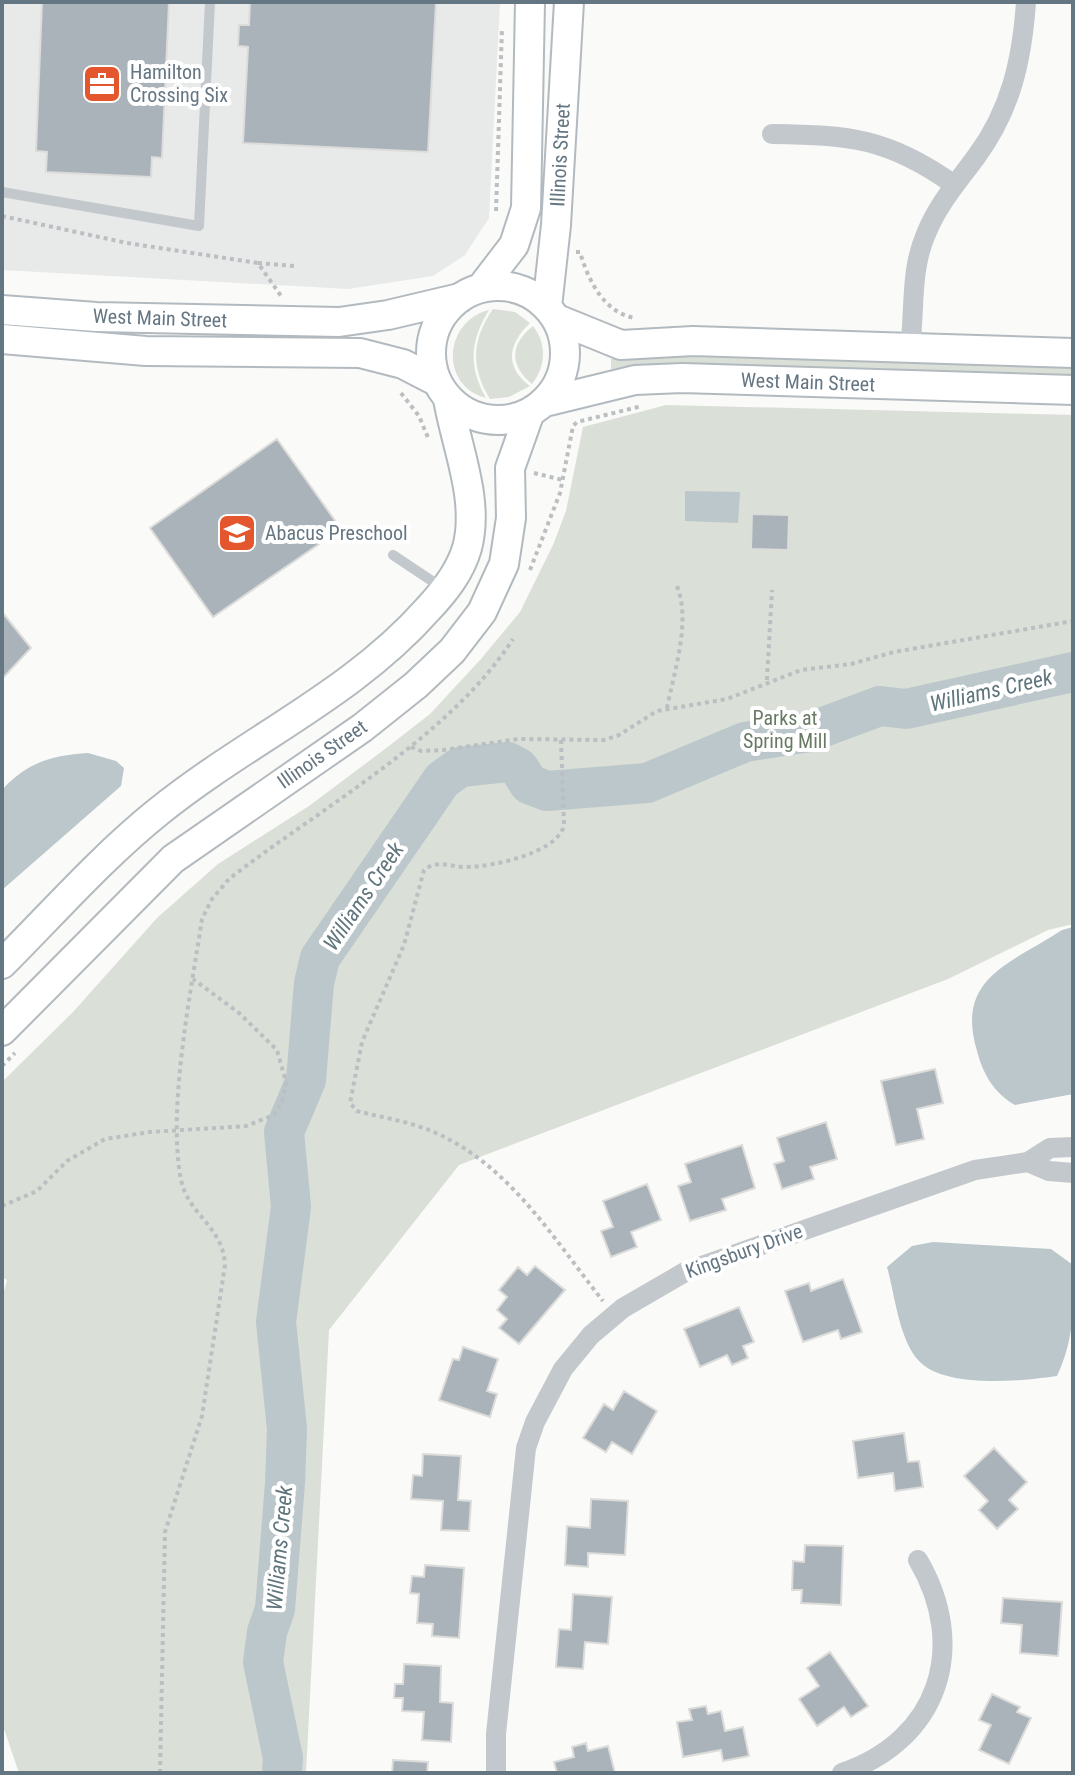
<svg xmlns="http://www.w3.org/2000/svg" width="1075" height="1775" viewBox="0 0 1075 1775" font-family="'Roboto Condensed',sans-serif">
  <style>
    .built { fill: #e8e9e9 }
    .green { fill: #dadfd7 }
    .water { fill: #bbc7cb }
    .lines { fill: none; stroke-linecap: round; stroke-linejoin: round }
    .river { stroke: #bbc7cb; stroke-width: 40 }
    .building { fill: #aab3b9; stroke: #dcdcda; stroke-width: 2 }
    .secondary-casing { stroke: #b3babf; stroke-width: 32 }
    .path { stroke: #bbbfc2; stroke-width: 4; stroke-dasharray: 4 4; stroke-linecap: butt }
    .lane { stroke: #c3c8cc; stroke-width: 10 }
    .street { stroke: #c3c8cc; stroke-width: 20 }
    .secondary { stroke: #fff; stroke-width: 28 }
    .labels { text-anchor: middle; stroke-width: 8; stroke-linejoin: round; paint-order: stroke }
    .poi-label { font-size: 20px; fill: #657683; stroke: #fff; text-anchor: start }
    .street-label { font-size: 20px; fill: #657683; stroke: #fff }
    .park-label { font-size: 20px; fill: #687a64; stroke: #fff }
    .water-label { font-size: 22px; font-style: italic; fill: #60757c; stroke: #fff }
  </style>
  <rect width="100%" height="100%" fill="#fafaf8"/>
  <path class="built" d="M2 2H500L489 218 465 255 433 276 348 289 2 270Z"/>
  <path class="green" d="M493 309 515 312 530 323C509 343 503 366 530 386L509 397 490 399C470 366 472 340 493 309Z
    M489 310C470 341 468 366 486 398 439 386 444 321 489 310Z
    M533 326C547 344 546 366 532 384 509 365 510 344 533 326Z
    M695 353 1073 364V376L679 364 611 369V359Z
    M666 405 1073 415V924L1048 930 948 979 459 1165 329 1330 306 1773H19L2 1723V1299L7 1280 2 1277V1082L73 1012 157 918 218 864 309 806 389 746 430 714 481 659 520 612 553 545 566 511 583 427Z"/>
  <path class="water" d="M685 491 740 492 738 523 685 521Z
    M88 753 116 761 124 768 121 786 2 890V790C26 763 52 755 88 753Z
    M1073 927V1094L1015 1105C994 1093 983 1074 977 1051 955 978 1010 964 1062 930Z
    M933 1242 1051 1249 1073 1265C1073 1310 1075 1337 1057 1376 1022 1381 945 1389 919 1361 899 1340 895 1295 887 1267L912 1246Z"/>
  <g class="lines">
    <path class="river" d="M282 1773 283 1758 263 1662 267 1632 275 1609 285 1483 287 1429 276 1322 291 1207 284 1132 306 1080 314 983 320 958 442 780 460 767 508 762 519 768 529 784 547 791 647 783 745 742 810 732 880 706 906 709 1073 672"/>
  </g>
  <path class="building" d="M42 2H169L162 158 152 157 151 177 46 172 47 152 36 151Z
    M250 2H436L428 152 243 143 248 47 238 46 239 25H249Z
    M277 439 341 529 213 617 150 528Z
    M752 514 789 515 788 550 751 549Z
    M2 612 31 648 2 679Z
    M935 1069 943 1103 917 1109 924 1139 896 1145 881 1081Z
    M826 1122 837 1159 810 1167 814 1179 782 1189 774 1164 784 1161 777 1138Z
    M742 1145 755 1188 722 1199 726 1210 690 1221 678 1186 691 1182 685 1164Z
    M647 1184 661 1220 631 1232 637 1247 611 1257 601 1231 613 1227 603 1201Z
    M535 1266 565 1290 519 1344 499 1328 507 1319 497 1310 507 1297 499 1290 518 1267 527 1275Z
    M843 1279 862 1332 841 1339 838 1330 803 1342 785 1291 809 1283 811 1291Z
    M739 1307 754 1342 743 1346 748 1358 732 1365 727 1355 700 1367 684 1329Z
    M463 1347 498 1359 487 1391 497 1394 490 1417 439 1400 453 1359 459 1360Z
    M624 1391 657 1411 632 1454 612 1442 606 1452 583 1438 604 1404 613 1410Z
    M904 1433 908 1462 919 1461 923 1487 895 1491 893 1473 858 1478 853 1441Z
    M994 1448 1027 1482 1009 1500 1018 1509 997 1529 979 1510 988 1501 964 1476Z
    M423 1454 461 1456 458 1500 471 1501 469 1531 441 1530 443 1501 411 1499 413 1475 422 1476Z
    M591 1499 628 1501 625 1555 588 1553V1567L565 1565 567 1526 590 1528Z
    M805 1545 843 1546 841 1605 801 1603 802 1590H792L793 1561 804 1562Z
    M425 1565 464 1568 459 1638 432 1636 433 1624 417 1623 419 1594 410 1593 412 1576 424 1577Z
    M573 1594 612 1597 608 1644 585 1642 583 1669 556 1667 559 1629 571 1630Z
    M1003 1598 1062 1602 1058 1656 1020 1653 1022 1625 1001 1623Z
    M830 1652 868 1706 851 1717 844 1707 817 1726 799 1699 819 1686 807 1668Z
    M404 1664 441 1666 440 1702 453 1703 451 1742 422 1740 424 1712 402 1711 403 1698H394L395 1684H403Z
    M992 1694 1020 1707 1017 1712 1031 1718 1009 1764 979 1750 991 1725 979 1720Z
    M706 1706 708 1714 721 1711 725 1731 743 1727 749 1756 723 1761 721 1750 683 1757 677 1722 692 1720 689 1709Z
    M586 1743 588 1751 608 1746 615 1773H557L554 1762 574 1757 572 1747Z
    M393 1760 428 1762 427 1773H392Z"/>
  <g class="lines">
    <defs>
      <path id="secondary" d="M431 353a67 67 0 1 1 134 0a67 67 0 1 1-134 0Z
        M481 288 514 245 526 208 530 2
        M547 307 556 225 569 2
        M2 310 96 317 339 322 388 315 460 298
        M557 319 621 345 693 341 1073 353
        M2 339 146 351 360 353 403 364 436 381
        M545 402 635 380 682 378 1073 390
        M2 964C53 913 102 857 158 812 247 740 352 695 428 609 445 591 460 572 467 548 480 500 456 446 448 399
        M2 1031 173 859 362 728 416 685 452 651 482 612 504 564 511 518 510 468 530 412"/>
    </defs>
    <use href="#secondary" class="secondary-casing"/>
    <path class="path" d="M496 211 502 28
      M2 216 127 243 258 263 281 296
      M576 252H580C588 280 604 313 635 318
      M258 263 294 266
      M401 393 419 416 429 440
      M534 473 563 480
      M530 570 560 493 573 426 577 422 642 406
      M767 680 772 590
      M667 708C674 672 692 619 676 584
      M561 740 564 825C558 853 492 867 466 867 450 867 438 859 424 870L404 945 362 1042 350 1103 357 1111C380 1117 406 1121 429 1130 508 1162 552 1237 603 1301
      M411 747 421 751 443 750 518 739 604 740 619 735 657 711 727 699 801 670 851 664 894 652 1073 621
      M2 1066 15 1053
      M2 1206 37 1191 67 1161 105 1139 150 1132 246 1126 274 1115 283 1099 286 1082 277 1050 239 1013 193 979
      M160 1773 165 1532 202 1416 225 1265C223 1226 189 1216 181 1180 167 1109 191 992 202 919L212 899 229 879C320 808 450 737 513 639"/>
    <path class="lane" d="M2 192 199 226 210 2
      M393 555 444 589"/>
    <path class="street" d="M772 134C850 135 888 138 953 184
      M910 349C915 311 910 270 926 234 938 204 957 183 976 157 1011 110 1022 60 1026 2
      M1028 1162 1049 1171 1073 1173
      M496 1773V1734L526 1448 535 1422 563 1369 591 1335 623 1308 685 1272 975 1170 1028 1162 1050 1148 1073 1147
      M842 1773C939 1740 969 1647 918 1560"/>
    <use href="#secondary" class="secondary"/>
  </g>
  <defs>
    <symbol id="office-square" viewBox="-11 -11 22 22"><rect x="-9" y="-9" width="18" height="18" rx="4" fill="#e4572e" stroke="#fff"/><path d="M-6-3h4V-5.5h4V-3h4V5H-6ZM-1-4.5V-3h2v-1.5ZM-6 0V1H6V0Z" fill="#fff"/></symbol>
    <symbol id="school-square" viewBox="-11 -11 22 22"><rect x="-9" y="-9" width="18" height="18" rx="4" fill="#e4572e" stroke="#fff"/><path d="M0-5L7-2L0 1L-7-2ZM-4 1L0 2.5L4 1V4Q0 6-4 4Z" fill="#fff"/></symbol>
  </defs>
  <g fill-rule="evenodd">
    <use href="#office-square" x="80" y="62" width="44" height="44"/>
    <use href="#school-square" x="215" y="511" width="44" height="44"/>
  </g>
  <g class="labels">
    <g class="poi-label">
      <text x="130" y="79">Hamilton<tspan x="130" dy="23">Crossing Six</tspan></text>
      <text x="265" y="540">Abacus Preschool</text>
    </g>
    <g class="street-label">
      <text transform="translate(560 155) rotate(-87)" y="7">Illinois Street</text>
      <text transform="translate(160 318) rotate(2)" y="7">West Main Street</text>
      <text transform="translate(808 382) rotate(2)" y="7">West Main Street</text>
      <text transform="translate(322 754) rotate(-35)" y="7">Illinois Street</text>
      <text transform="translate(744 1251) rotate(-20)" y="7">Kingsbury Drive</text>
    </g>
    <g class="park-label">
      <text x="785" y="725">Parks at<tspan x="785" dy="23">Spring Mill</tspan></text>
    </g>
    <g class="water-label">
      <text transform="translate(991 690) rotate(-13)" y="8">Williams Creek</text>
      <text transform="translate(363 896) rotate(-56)" y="8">Williams Creek</text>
      <text transform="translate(279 1548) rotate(-85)" y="8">Williams Creek</text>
    </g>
  </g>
  <rect width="1075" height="1775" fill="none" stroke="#657683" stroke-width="8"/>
</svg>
